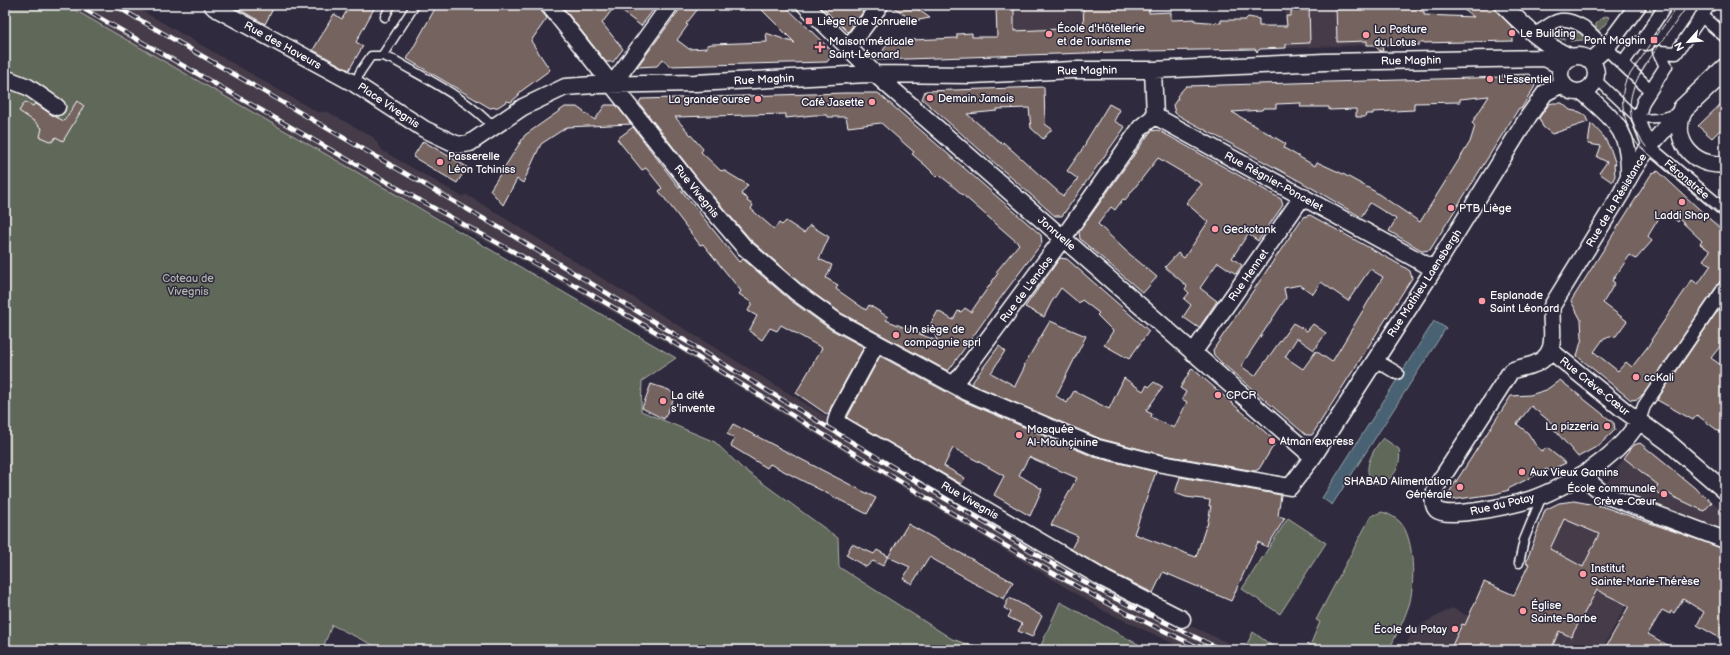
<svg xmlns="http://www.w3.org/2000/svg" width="1730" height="655" viewBox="0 0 1730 655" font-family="'Balsamiq Sans',sans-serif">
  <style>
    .built { fill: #443b48 }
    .green { fill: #61675a; stroke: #b0b3ac }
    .water { fill: #4a6273; stroke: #92a1ab }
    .building { fill: #746361; stroke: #fff; fill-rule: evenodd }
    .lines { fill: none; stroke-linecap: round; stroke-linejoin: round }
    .service-casing { stroke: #fff; stroke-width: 11 }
    .pedestrian-casing { stroke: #fff; stroke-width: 15 }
    .minor-casing { stroke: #fff; stroke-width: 19 }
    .tertiary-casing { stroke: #fff; stroke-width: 23 }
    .service { stroke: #2f2a3d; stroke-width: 8 }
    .pedestrian { stroke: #2f2a3d; stroke-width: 12 }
    .minor { stroke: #2f2a3d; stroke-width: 16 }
    .tertiary { stroke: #2f2a3d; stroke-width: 20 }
    .tram { stroke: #fff; stroke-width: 1 }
    .rail-casing { stroke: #fff; stroke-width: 4.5 }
    .rail { stroke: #2f2a3d; stroke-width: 3; stroke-dasharray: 9; stroke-linecap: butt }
    .poi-dot { fill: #ff9aa2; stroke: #2f2a3d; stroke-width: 1.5 }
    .labels { text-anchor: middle; stroke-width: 3; stroke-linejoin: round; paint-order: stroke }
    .poi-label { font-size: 11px; fill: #fff; stroke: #2f2a3d; text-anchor: start }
    .street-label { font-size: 11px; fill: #fff; stroke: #2f2a3d }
    .park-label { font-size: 11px; fill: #b0b3ac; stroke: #2f2a3d }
  </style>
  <rect width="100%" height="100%" fill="#2f2a3d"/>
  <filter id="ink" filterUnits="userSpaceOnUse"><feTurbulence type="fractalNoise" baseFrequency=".025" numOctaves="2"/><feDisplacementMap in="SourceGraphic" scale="8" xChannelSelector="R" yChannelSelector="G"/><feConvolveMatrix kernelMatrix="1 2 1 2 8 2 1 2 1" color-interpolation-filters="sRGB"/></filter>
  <g filter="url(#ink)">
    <path class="built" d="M66 5H132L317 112H328L373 137 383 151 461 196 467 195 1006 527 1180 621 1244 650H1187L1104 611 655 336 508 253 409 202Z
      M996 5H1101L1102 52 996 56Z
      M1285 5H1365L1367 45 1286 48Z
      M1641 443 1725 512V532L1604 486 1634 445Z
      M1571 502 1601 506 1667 528 1602 650H1404L1413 629 1452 608 1494 628 1524 645 1523 578 1526 563 1545 510 1559 503Z"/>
    <path class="green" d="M5 5H66L409 202 676 358 642 381 641 411 715 442 742 468 838 538 839 567 952 639 984 650H383L332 625 322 650H5V115L12 81 5 78Z
      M1606 16 1609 17 1608 21 1596 34V24L1599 20Z
      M1554 27 1562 30 1565 40 1556 37 1546 29Z
      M1579 32H1583L1592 36 1584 40 1570 41 1573 35Z
      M1383 438 1399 449C1402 465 1394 481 1377 484 1358 475 1373 449 1383 438Z
      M1382 512C1389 514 1395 517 1400 522 1415 538 1415 586 1409 605 1404 621 1396 635 1389 650H1308L1320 622 1316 620 1371 516Z
      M1288 518 1326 543 1280 614 1242 589Z
      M1060 602 1149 650H1039Z
      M1253 632 1278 650H1244Z"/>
    <path class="water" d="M1434 321 1446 328 1332 505 1322 498Z"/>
    <path class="building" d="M231 5H275L265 24Z
      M350 5H376L356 42 363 46 349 70 313 50 334 14 342 19Z
      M437 5H540L541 11 547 18 531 41 550 70 520 92 519 95 511 102 507 101 498 107 490 108 407 59Z
      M561 5H657L641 26 615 6 602 23 623 49 613 62H606Z
      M683 5H701L686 24 688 25 677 40 689 49 707 48V45L712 44 767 42 766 33 795 43 757 5H784L834 53 827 62 669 66 663 59 657 66 637 67Z
      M821 5H855L863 12 848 32 837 21 836 22Z
      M891 5H912L930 18 913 21Z
      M996 5H1014V31L1084 28 1083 5H1149V13L1171 12V20L1195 19V21L1221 23V20H1245L1248 17 1259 19V26H1287L1286 16H1291V5H1309L1310 43 1286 44V48L1260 49 1257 52 1255 49 1146 51 877 60 889 41 957 38V34L972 33V37H997Z
      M1336 5H1420V11H1424V15L1474 17 1457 5H1490L1513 28V41L1419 43V45L1400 46 1398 44 1382 45 1383 51H1380L1374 45H1367V41L1337 42Z
      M1530 74 1535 86 1521 109 1519 108 1430 250 1423 251 1389 231 1396 219 1370 203 1361 217 1305 184 1183 118 1175 113 1173 105 1178 98 1177 96 1186 86 1472 78 1502 77V75ZM1489 96 1472 123 1475 126 1470 142 1420 222 1374 191 1343 174 1317 162 1315 166 1284 148 1286 144 1232 112 1262 110 1263 108H1276V104L1301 103 1300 107H1329V110L1356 109V117H1365L1366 114H1373V112L1414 110V103L1460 102V99Z
      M1044 87 1045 124 1052 129 1043 139 1031 128 1029 108 997 109V111L967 114 1002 144 1003 142 1063 196 1078 179 1067 171 1086 144 1085 143 1109 104 1120 110 1114 121 1125 127 1062 216H1055L922 99 925 91Z
      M845 93H878L1041 235 1042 243 999 300 949 370 948 371 841 313 802 285 751 240 698 179 639 103 641 99ZM786 114V118L814 115H827L828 117H846L848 127 881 123 914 152 912 154 926 166 937 177 939 175 947 181 1019 244 996 272 998 273 971 312 965 308 961 312 958 311 953 320 938 311 931 323 937 341 886 320 888 317 869 305 866 310 836 289 838 285 826 278 832 265 819 259 829 237 810 225 804 233 786 221 782 225 779 223 774 229 751 209 753 205 747 201 748 199 741 194 748 185 723 170 721 171 701 152 703 149 675 117Z
      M1725 100V125L1712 138 1698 126Z
      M77 101 84 106 63 141 56 137 52 142 40 137 42 128 38 125V124L19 111 25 102 33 106 35 103 52 115 64 121Z
      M1553 103H1562L1570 110 1580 112 1585 115 1588 122 1552 134 1543 127 1539 118 1549 104Z
      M605 105H616L631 124 567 127 541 144 523 183 517 179 503 205 490 190 525 135 565 107H577L595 120Z
      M1591 123 1604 137 1611 150 1616 165 1614 164 1615 176 1612 182 1599 173 1607 162 1597 157 1601 146 1588 144Z
      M633 127 677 185 739 262 743 259 790 300 830 329 864 347 831 407 828 415 796 393 822 348 781 325 777 331 770 328 762 340 749 331 757 316 748 311 752 303 739 294 741 291 703 244 700 245 659 191 662 188 646 168 642 170 617 139Z
      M1158 130 1281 199 1283 205 1258 241 1248 234 1232 258 1242 265 1236 274 1218 262 1200 288 1217 301 1199 328 1183 317 1191 305 1184 299 1189 293 1185 289 1187 286 1165 267 1178 253 1184 258 1208 222 1186 203 1202 184 1158 158 1125 200 1123 199 1115 210 1111 207 1098 224 1126 251 1157 277 1143 293 1080 239 1079 232 1101 201 1151 131Z
      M423 141 467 167 457 183 413 157Z
      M1658 171 1725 233V274L1645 392 1638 399 1631 400 1577 356 1582 338 1581 320 1571 301 1652 173ZM1662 213 1664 215 1667 213 1678 222 1679 219 1702 241 1700 244 1710 251 1703 260 1711 265 1698 284 1692 280 1651 340 1652 341 1632 367 1626 362 1618 371 1594 352 1604 338 1616 336 1627 321 1603 303 1615 283 1612 281 1630 255 1636 259 1652 241 1648 236Z
      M1310 215 1404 267 1410 271 1412 278 1312 435H1306L1223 364 1214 355 1213 350 1303 217ZM1370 269 1383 277 1332 362 1316 351 1303 369 1285 357 1297 338 1314 350 1326 333 1313 324 1307 331 1293 323 1255 376 1241 366 1286 298 1284 288 1300 285 1313 294 1321 282 1348 301Z
      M1060 258 1067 259 1149 331 1129 359 1104 345 1113 331 1097 315 1099 313 1082 300 1079 303 1061 288 1051 303 1044 317 1025 307Z
      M1725 300V340L1711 358 1725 368V436L1697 415 1693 420 1657 400Z
      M1050 321 1086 336 1056 396 1067 403 1074 391 1109 409 1124 378 1143 391 1147 385 1149 387 1154 382 1163 387 1146 411 1152 414 1151 417 1174 428 1187 402 1182 399 1186 392 1180 388 1192 368 1273 439 1274 445 1259 469 1255 471 1164 455 1101 439 971 384 999 346 1005 351 991 373 1015 386 1025 366 1024 365Z
      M880 356 963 401 1094 457 1156 472 1134 534 1196 557 1206 526H1207L1211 506H1209L1210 500 1186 497 1175 493 1180 477 1281 495 1278 516 1285 518 1267 547 1258 542 1231 601 1163 572 1153 593 1109 571 1071 549 1078 536 1051 525 1077 478 1029 457 1019 475 1042 489 1030 516 994 495 1004 476 981 463 953 448 944 466 965 478 961 484 847 418Z
      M1560 380 1614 423 1615 430 1610 435 1598 446 1578 457 1552 427 1554 425 1531 406 1517 424 1528 433 1535 444 1541 451 1547 448 1566 463 1548 471 1547 469 1508 489 1509 490 1495 494 1451 500 1448 494 1511 396 1530 395 1546 390Z
      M651 384 669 390 675 396 664 419 642 408Z
      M733 424 876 498 867 514 770 464 767 468 731 446 735 438 727 434Z
      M1640 443 1712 502 1704 511 1674 497 1666 492 1663 497 1654 490 1658 485 1624 458 1634 445Z
      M1574 501 1601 506 1725 549V641L1697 625 1704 612 1683 599 1674 613 1671 611 1670 614 1662 610 1648 634 1676 650H1604L1629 606 1597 590 1571 637 1559 631 1551 650H1496L1482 643 1479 650H1450L1462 624 1465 625 1484 582 1514 595 1529 564 1526 563 1545 510 1559 503ZM1564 519 1599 534 1583 567 1550 549Z
      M908 524 1013 582 1004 599 972 582V581L929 557 912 584 903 579 910 567 888 557Z
      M852 544 874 554 877 550 888 556 883 566 873 561 866 567 846 555Z
      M1009 598 1018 602 1042 616 1032 637 1018 631 1022 624 1008 617 1011 612 1004 608Z"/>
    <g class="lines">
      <defs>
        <path id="service" d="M385 17 391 5
          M382 56 415 5
          M1596 79 1638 119 1659 118 1674 114
          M355 84 360 72 371 56H382L394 60C428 80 467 98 494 128
          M1519 563 1524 540 1542 496"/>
        <path id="pedestrian" d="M1709 5 1676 53 1659 52 1666 66 1643 102 1638 119 1649 147 1725 211
          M1702 16 1725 36
          M1534 35C1555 21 1560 13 1584 27L1650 90
          M1622 64 1637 43 1648 44 1646 35 1666 5
          M1375 360 1397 373
          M1639 421 1644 406 1725 287"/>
        <path id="minor" d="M212 5 215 8 355 84 424 129 458 145 470 143 523 107 565 87 594 85 695 83 868 74 971 75 1073 70H1153L1324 62 1545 58 1561 66
          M549 5 691 185 744 247 796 292 836 321 967 392 1098 448 1162 464 1290 487 1313 457 1434 269 1528 117 1545 93 1562 84
          M805 5 875 74 1313 457
          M1503 5C1524 26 1543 45 1571 57
          M849 47 880 5
          M1560 74a18 18 0 1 1 36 0a18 18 0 1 1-36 0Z
          M1591 61 1606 48 1638 5
          M1153 70 1155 116
          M5 78 28 87 57 107
          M612 85 670 5
          M1583 92C1614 121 1630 129 1629 175
          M1685 109C1669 139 1693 168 1725 164
          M1155 116 1434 269
          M876 344 839 412 836 422 1104 579 1182 619
          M1551 351 1625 411 1668 442 1725 491
          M1193 353 1303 196
          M954 385 1063 238 1141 127 1155 116
          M1639 421C1626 442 1607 459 1587 472 1570 482 1550 493 1532 499 1517 504 1447 520 1437 510 1431 504 1434 494 1436 487L1511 371C1518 368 1525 367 1532 365 1562 355 1549 329 1552 306L1622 192C1636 159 1659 135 1683 109
          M1587 472 1592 484 1605 495 1725 540"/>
        <path id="tertiary" d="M1683 109 1725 69"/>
      </defs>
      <use href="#service" class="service-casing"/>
      <use href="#pedestrian" class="pedestrian-casing"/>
      <use href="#minor" class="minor-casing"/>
      <use href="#tertiary" class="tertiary-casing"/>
      <use href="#service" class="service"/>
      <use href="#pedestrian" class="pedestrian"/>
      <use href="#minor" class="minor"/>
      <use href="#tertiary" class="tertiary"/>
      <path class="tram" d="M1678 5 1626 80C1618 100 1625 128 1638 145L1725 218
        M1646 147C1617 107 1632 83 1658 47 1668 33 1678 19 1688 5"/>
      <defs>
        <path id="rail" d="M77 5 401 190 587 292 661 335 999 542 1060 577 1110 605 1204 650
          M114 5 505 231 1064 571 1114 598 1222 650"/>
      </defs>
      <use href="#rail" class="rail-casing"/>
      <use href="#rail" class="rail"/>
    </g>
  </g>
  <g class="poi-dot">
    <rect x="805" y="17" width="8" height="8" rx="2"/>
    <circle cx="1512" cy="33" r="4"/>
    <circle cx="1049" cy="34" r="4"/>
    <circle cx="1366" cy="35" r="4"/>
    <rect x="1650" y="36" width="8" height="8" rx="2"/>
    <path d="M818 41h4v4h4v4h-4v4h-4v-4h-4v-4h4z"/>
    <circle cx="1490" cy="79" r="4"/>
    <circle cx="930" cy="98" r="4"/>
    <circle cx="758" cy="99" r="4"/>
    <circle cx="872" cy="102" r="4"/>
    <circle cx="440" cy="162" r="4"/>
    <circle cx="1682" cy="202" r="4"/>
    <circle cx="1451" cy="208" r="4"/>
    <circle cx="1215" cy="229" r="4"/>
    <circle cx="1482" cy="301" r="4"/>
    <circle cx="896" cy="335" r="4"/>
    <circle cx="1636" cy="377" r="4"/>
    <circle cx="1218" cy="395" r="4"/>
    <circle cx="663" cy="401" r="4"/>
    <circle cx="1607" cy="426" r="4"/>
    <circle cx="1019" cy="435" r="4"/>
    <circle cx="1272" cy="441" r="4"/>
    <circle cx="1522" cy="472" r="4"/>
    <circle cx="1460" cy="487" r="4"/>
    <circle cx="1664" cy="494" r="4"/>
    <circle cx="1583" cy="574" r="4"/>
    <circle cx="1523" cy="611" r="4"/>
    <circle cx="1455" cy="629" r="4"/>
  </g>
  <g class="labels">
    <g class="poi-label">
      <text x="817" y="25">Liège Rue Jonruelle</text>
      <text x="1057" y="32">École d'Hôtellerie<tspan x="1057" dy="13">et de Tourisme</tspan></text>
      <text x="1374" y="33">La Posture<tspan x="1374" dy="13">du Lotus</tspan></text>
      <text x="1520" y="37">Le Building</text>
      <text x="1646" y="44" text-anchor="end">Pont Maghin</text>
      <text x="829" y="45">Maison médicale<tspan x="829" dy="13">Saint-Léonard</tspan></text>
      <text x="1498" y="83">L'Essentiel</text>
      <text x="938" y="102">Demain Jamais</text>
      <text x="750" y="103" text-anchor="end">La grande ourse</text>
      <text x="864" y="106" text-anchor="end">Café Jasette</text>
      <text x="448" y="160">Passerelle<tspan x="448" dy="13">Léon Tchiniss</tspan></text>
      <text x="1459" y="212">PTB Liège</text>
      <text x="1682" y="219" text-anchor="middle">Laddi Shop</text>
      <text x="1223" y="233">Geckotank</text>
      <text x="1490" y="299">Esplanade<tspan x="1490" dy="13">Saint Léonard</tspan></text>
      <text x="904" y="333">Un siège de<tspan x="904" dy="13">compagnie sprl</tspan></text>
      <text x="1644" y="381">ccKali</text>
      <text x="671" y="399">La cité<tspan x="671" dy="13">s'invente</tspan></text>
      <text x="1226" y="399">CPCR</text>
      <text x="1599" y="430" text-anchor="end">La pizzeria</text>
      <text x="1027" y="433">Mosquée<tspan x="1027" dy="13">Al-Mouhçinine</tspan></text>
      <text x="1280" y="445">Atman express</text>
      <text x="1530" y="476">Aux Vieux Gamins</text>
      <text x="1452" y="485" text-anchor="end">SHABAD Alimentation<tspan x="1452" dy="13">Générale</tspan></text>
      <text x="1656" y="492" text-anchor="end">École communale<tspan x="1656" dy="13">Crève-Cœur</tspan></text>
      <text x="1591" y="572">Institut<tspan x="1591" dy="13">Sainte-Marie-Thérèse</tspan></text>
      <text x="1531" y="609">Église<tspan x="1531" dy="13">Sainte-Barbe</tspan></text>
      <text x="1447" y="633" text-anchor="end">École du Potay</text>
    </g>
    <g class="street-label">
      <text transform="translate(283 45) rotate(29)" y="4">Rue des Haveurs</text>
      <text transform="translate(1411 60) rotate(-1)" y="4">Rue Maghin</text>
      <text transform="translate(1087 70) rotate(-1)" y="4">Rue Maghin</text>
      <text transform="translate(764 79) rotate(-3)" y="4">Rue Maghin</text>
      <text transform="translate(389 105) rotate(34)" y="4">Place Vivegnis</text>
      <text transform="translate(1687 179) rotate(40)" y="4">Féronstrée</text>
      <text transform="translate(1274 181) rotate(29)" y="4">Rue Régnier-Poncelet</text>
      <text transform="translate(697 191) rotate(51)" y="4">Rue Vivegnis</text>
      <text transform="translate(1616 200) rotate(-59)" y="4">Rue de la Résistance</text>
      <text transform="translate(1057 233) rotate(41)" y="4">Jonruelle</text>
      <text transform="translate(1248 275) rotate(-55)" y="4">Rue Hennet</text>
      <text transform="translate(1424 283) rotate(-57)" y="4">Rue Mathieu Laensbergh</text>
      <text transform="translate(1026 289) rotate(-53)" y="4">Rue de L'enclos</text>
      <text transform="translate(1595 386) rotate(39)" y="4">Rue Crève-Cœur</text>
      <text transform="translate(970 500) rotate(30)" y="4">Rue Vivegnis</text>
      <text transform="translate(1502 504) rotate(-13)" y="4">Rue du Potay</text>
    </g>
    <g class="park-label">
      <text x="188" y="282">Coteau de<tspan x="188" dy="13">Vivegnis</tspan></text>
    </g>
  </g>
  <rect width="1730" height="655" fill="none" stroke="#2f2a3d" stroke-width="20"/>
  <rect x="10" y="10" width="1710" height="635" fill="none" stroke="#fff" stroke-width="1.5" filter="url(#ink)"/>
  <g transform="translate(1688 42) rotate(243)" stroke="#2f2a3d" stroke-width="3" paint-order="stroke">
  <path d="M0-3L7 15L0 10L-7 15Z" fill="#ffffff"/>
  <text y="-6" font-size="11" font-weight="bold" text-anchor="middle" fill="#ffffff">N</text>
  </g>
</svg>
